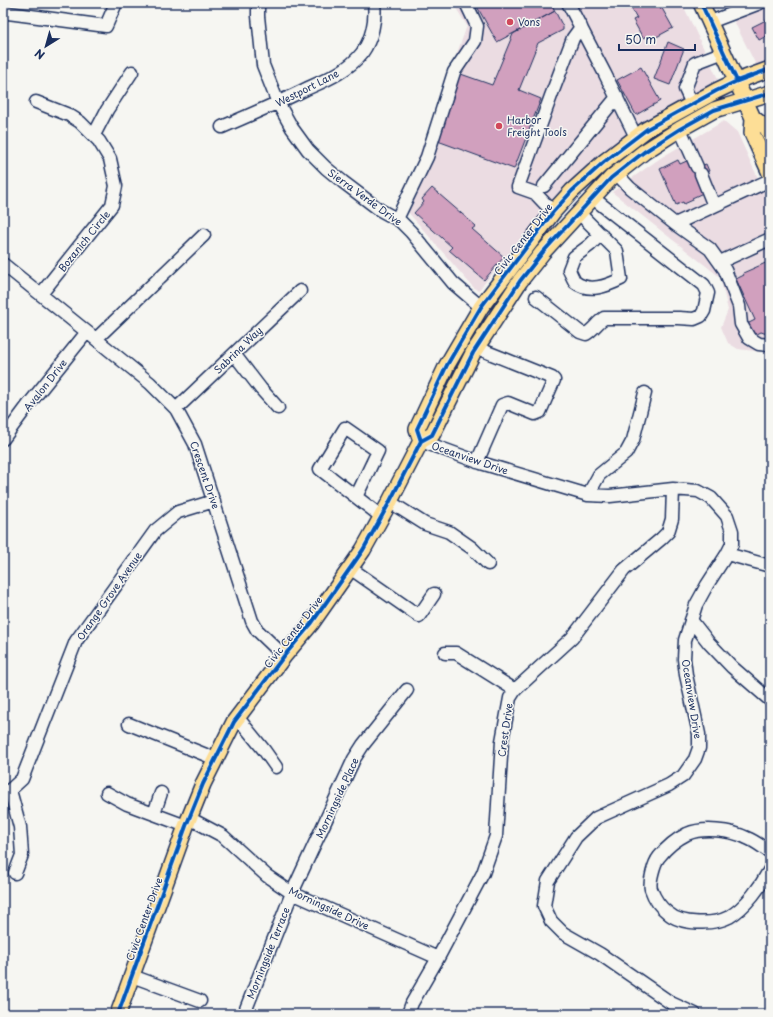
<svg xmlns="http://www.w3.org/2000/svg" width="773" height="1017" viewBox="0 0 773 1017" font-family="'Playpen Sans',sans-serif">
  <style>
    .built { fill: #ebdce2 }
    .building { fill: #d1a0be; stroke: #1b2f5e }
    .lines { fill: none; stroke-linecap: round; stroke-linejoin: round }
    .minor-casing { stroke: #1b2f5e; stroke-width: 15 }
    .major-casing { stroke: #1b2f5e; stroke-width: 18 }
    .minor { stroke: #f6f6f2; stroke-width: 12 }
    .major { stroke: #fdde96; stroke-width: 15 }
    .cycleway-casing { stroke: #f6f6f2; stroke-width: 6 }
    .cycleway { stroke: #0057b8; stroke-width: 4 }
    .poi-dot { fill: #d1495b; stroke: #f6f6f2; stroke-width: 1.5 }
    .labels { text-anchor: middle; stroke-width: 3; stroke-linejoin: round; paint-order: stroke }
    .poi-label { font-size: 10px; fill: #1b2f5e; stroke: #f6f6f2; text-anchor: start }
    .street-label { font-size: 10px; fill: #1b2f5e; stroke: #f6f6f2 }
  </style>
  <rect width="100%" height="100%" fill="#f6f6f2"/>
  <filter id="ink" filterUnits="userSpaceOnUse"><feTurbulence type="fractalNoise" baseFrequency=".025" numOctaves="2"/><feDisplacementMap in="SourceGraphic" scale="8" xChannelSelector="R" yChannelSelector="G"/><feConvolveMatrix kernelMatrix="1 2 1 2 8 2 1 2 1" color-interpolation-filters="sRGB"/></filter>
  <g filter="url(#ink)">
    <path class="built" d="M453 3H682L718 79 601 152 529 230 478 291 472 286 401 204 467 26Z
      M725 3H770V61L757 67Z
      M724 121 737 132 770 205V356L763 352 738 349 728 343 721 327 728 310 720 277 612 192 662 157Z"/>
    <path class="building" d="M475 3H551L555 11 497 42Z
      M640 3H659L673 28 649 41 646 36 643 38 633 20 637 18 631 8Z
      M555 11 563 27V30L538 43 519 90 541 99 514 169 435 140 458 73 492 85 513 34Z
      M770 18V34L759 40 752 27Z
      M668 42 684 49 670 85 654 79Z
      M641 67 660 101 636 115 617 80Z
      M678 160 680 164 689 160 693 169 706 164 709 171 696 176 703 193 692 198 693 200 684 204 683 202 676 205 660 169Z
      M432 188 476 226 472 229 504 257 484 280 449 250 452 247 414 213 424 202 422 199Z
      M770 261V333L767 334 761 332 753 336 747 324 755 320 736 279 744 275 743 273Z"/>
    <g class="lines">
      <defs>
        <path id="minor" d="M258 3V16L263 65 278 103 292 128 308 150 326 168 343 182 380 210 400 221 411 232 453 283 481 307
          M568 3 605 74 636 137
          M3 10 8 13 106 26 116 3
          M710 22 760 3
          M36 102 69 115 80 122 99 141 110 159 116 186 112 205 41 294
          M692 104 685 89 695 63 724 52
          M222 127C250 115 278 103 306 89 326 80 348 71 362 53 372 39 376 20 374 3
          M680 129 697 167
          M94 135 107 110 132 72
          M616 173 630 188 675 224 710 249 725 270 739 306 741 324 749 338 759 344 770 345
          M701 174 714 206
          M544 186 617 97
          M553 212 535 193 518 187 551 96 573 38 581 27
          M579 213 617 251 621 279C607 286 589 293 575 282 573 279 571 274 569 270L574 257 590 245 601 234
          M397 219 427 157 454 72 475 41 477 26 466 3
          M675 224 770 180
          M720 262 770 239
          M3 264 150 383 176 409 195 444 252 621 257 630 284 656
          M536 297 580 332 586 334C593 330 597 323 604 318H679L694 319 701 316 704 311 708 293 704 285 593 198
          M96 339 204 235
          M477 348 552 378 554 380 540 412 535 414 508 403 502 405 477 462
          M234 354 261 389 278 408
          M176 409 300 291
          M3 439 29 404 87 332
          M421 441 481 463 588 495 610 496 673 489 698 491 711 498 727 516 732 531V544L727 554 707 585 696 605 685 640 684 659 686 675 699 734V748L695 759 683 776 669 785 596 818 576 837 548 881 544 906 551 921 563 933 600 954 671 1003 695 1014
          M588 495 599 475 626 453 633 440 645 393
          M356 497 378 451 345 428 320 469 382 517
          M390 502 425 524 449 532 472 548 488 564
          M727 554 770 566
          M350 568 419 616 434 594
          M691 620 709 643 732 667 770 700
          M445 653H456L515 690
          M238 718 264 750 276 767
          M129 724 216 759
          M10 790 20 827 22 855 15 873
          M3 792 10 790 22 779 76 641 155 531 178 512 214 501
          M107 793 127 804 186 826
          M154 814 161 793
          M189 818 223 836 267 876 292 893 438 958
          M770 852C762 847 755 841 747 838 731 830 703 827 687 834 677 839 666 848 659 857 654 863 649 882 651 889 654 898 660 907 668 913 681 925 714 925 729 917 746 907 761 886 770 869
          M132 976 200 1001
          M244 1014 292 893 354 759 363 745 407 690
          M408 1014 412 1003 438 958 483 873 496 836 502 741 510 698 515 690 572 638 624 570 661 539 668 532 672 519 673 489"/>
        <path id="major" d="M701 3 753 118 767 128 770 135
          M753 118 752 133 770 173
          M421 441 417 429 447 365 481 307 553 212 572 191 604 162 647 129 716 91 737 81 770 69
          M118 1014 186 826 203 784 234 722 284 656 311 624 363 550 388 505 421 441 432 435 473 353 520 281 543 252 611 178 644 152 680 129 714 110 770 93"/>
      </defs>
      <use href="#minor" class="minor-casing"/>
      <use href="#major" class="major-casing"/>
      <use href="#minor" class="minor"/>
      <use href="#major" class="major"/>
      <defs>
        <path id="cycleway" d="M701 3 737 81
          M421 441 417 429 447 365 481 307 553 212 572 191 604 162 647 129 716 91 737 81 770 69
          M118 1014 186 826 203 784 234 722 284 656 311 624 363 550 388 505 421 441 432 435 473 353 520 281 543 252 611 178 644 152 680 129 714 110 770 93"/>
      </defs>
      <use href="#cycleway" class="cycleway-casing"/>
      <use href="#cycleway" class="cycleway"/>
    </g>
  </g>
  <g class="poi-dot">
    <circle cx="510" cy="22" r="4"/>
    <circle cx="499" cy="126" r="4"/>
  </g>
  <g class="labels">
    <g class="poi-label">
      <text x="518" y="26">Vons</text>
      <text x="507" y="124">Harbor<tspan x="507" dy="12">Freight Tools</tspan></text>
    </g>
    <g class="street-label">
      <text transform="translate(307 88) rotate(-27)" y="4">Westport Lane</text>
      <text transform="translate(365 197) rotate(36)" y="4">Sierra Verde Drive</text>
      <text transform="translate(523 239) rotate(-52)" y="4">Civic Center Drive</text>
      <text transform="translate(84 241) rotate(-51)" y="4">Bozanich Circle</text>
      <text transform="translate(238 350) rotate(-44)" y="4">Sabrina Way</text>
      <text transform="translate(45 385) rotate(-52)" y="4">Avalon Drive</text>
      <text transform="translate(470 458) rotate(19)" y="4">Oceanview Drive</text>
      <text transform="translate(205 475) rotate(71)" y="4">Crescent Drive</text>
      <text transform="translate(109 596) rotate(-55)" y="4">Orange Grove Avenue</text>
      <text transform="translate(293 632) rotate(-52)" y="4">Civic Center Drive</text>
      <text transform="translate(692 699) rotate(81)" y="4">Oceanview Drive</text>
      <text transform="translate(505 730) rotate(-82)" y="4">Crest Drive</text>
      <text transform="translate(337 798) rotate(-65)" y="4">Morningside Place</text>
      <text transform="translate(329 908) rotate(25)" y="4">Morningside Drive</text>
      <text transform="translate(144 919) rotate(-70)" y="4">Civic Center Drive</text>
      <text transform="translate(268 953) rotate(-68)" y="4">Morningside Terrace</text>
    </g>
  </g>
  <rect width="773" height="1017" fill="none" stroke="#f6f6f2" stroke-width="16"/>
  <rect x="8" y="8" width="757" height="1001" fill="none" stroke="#1b2f5e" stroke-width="1.5" filter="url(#ink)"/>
  <g transform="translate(46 46) rotate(217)" stroke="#f6f6f2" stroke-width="3" paint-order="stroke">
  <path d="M0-3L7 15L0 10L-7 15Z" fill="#1b2f5e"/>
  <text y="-6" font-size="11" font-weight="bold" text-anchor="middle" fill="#1b2f5e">N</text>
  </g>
  <path d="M619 44v6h76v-6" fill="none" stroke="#1b2f5e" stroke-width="2"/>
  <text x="625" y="44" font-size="12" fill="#1b2f5e" stroke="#f6f6f2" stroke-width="3" paint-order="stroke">50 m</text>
</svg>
